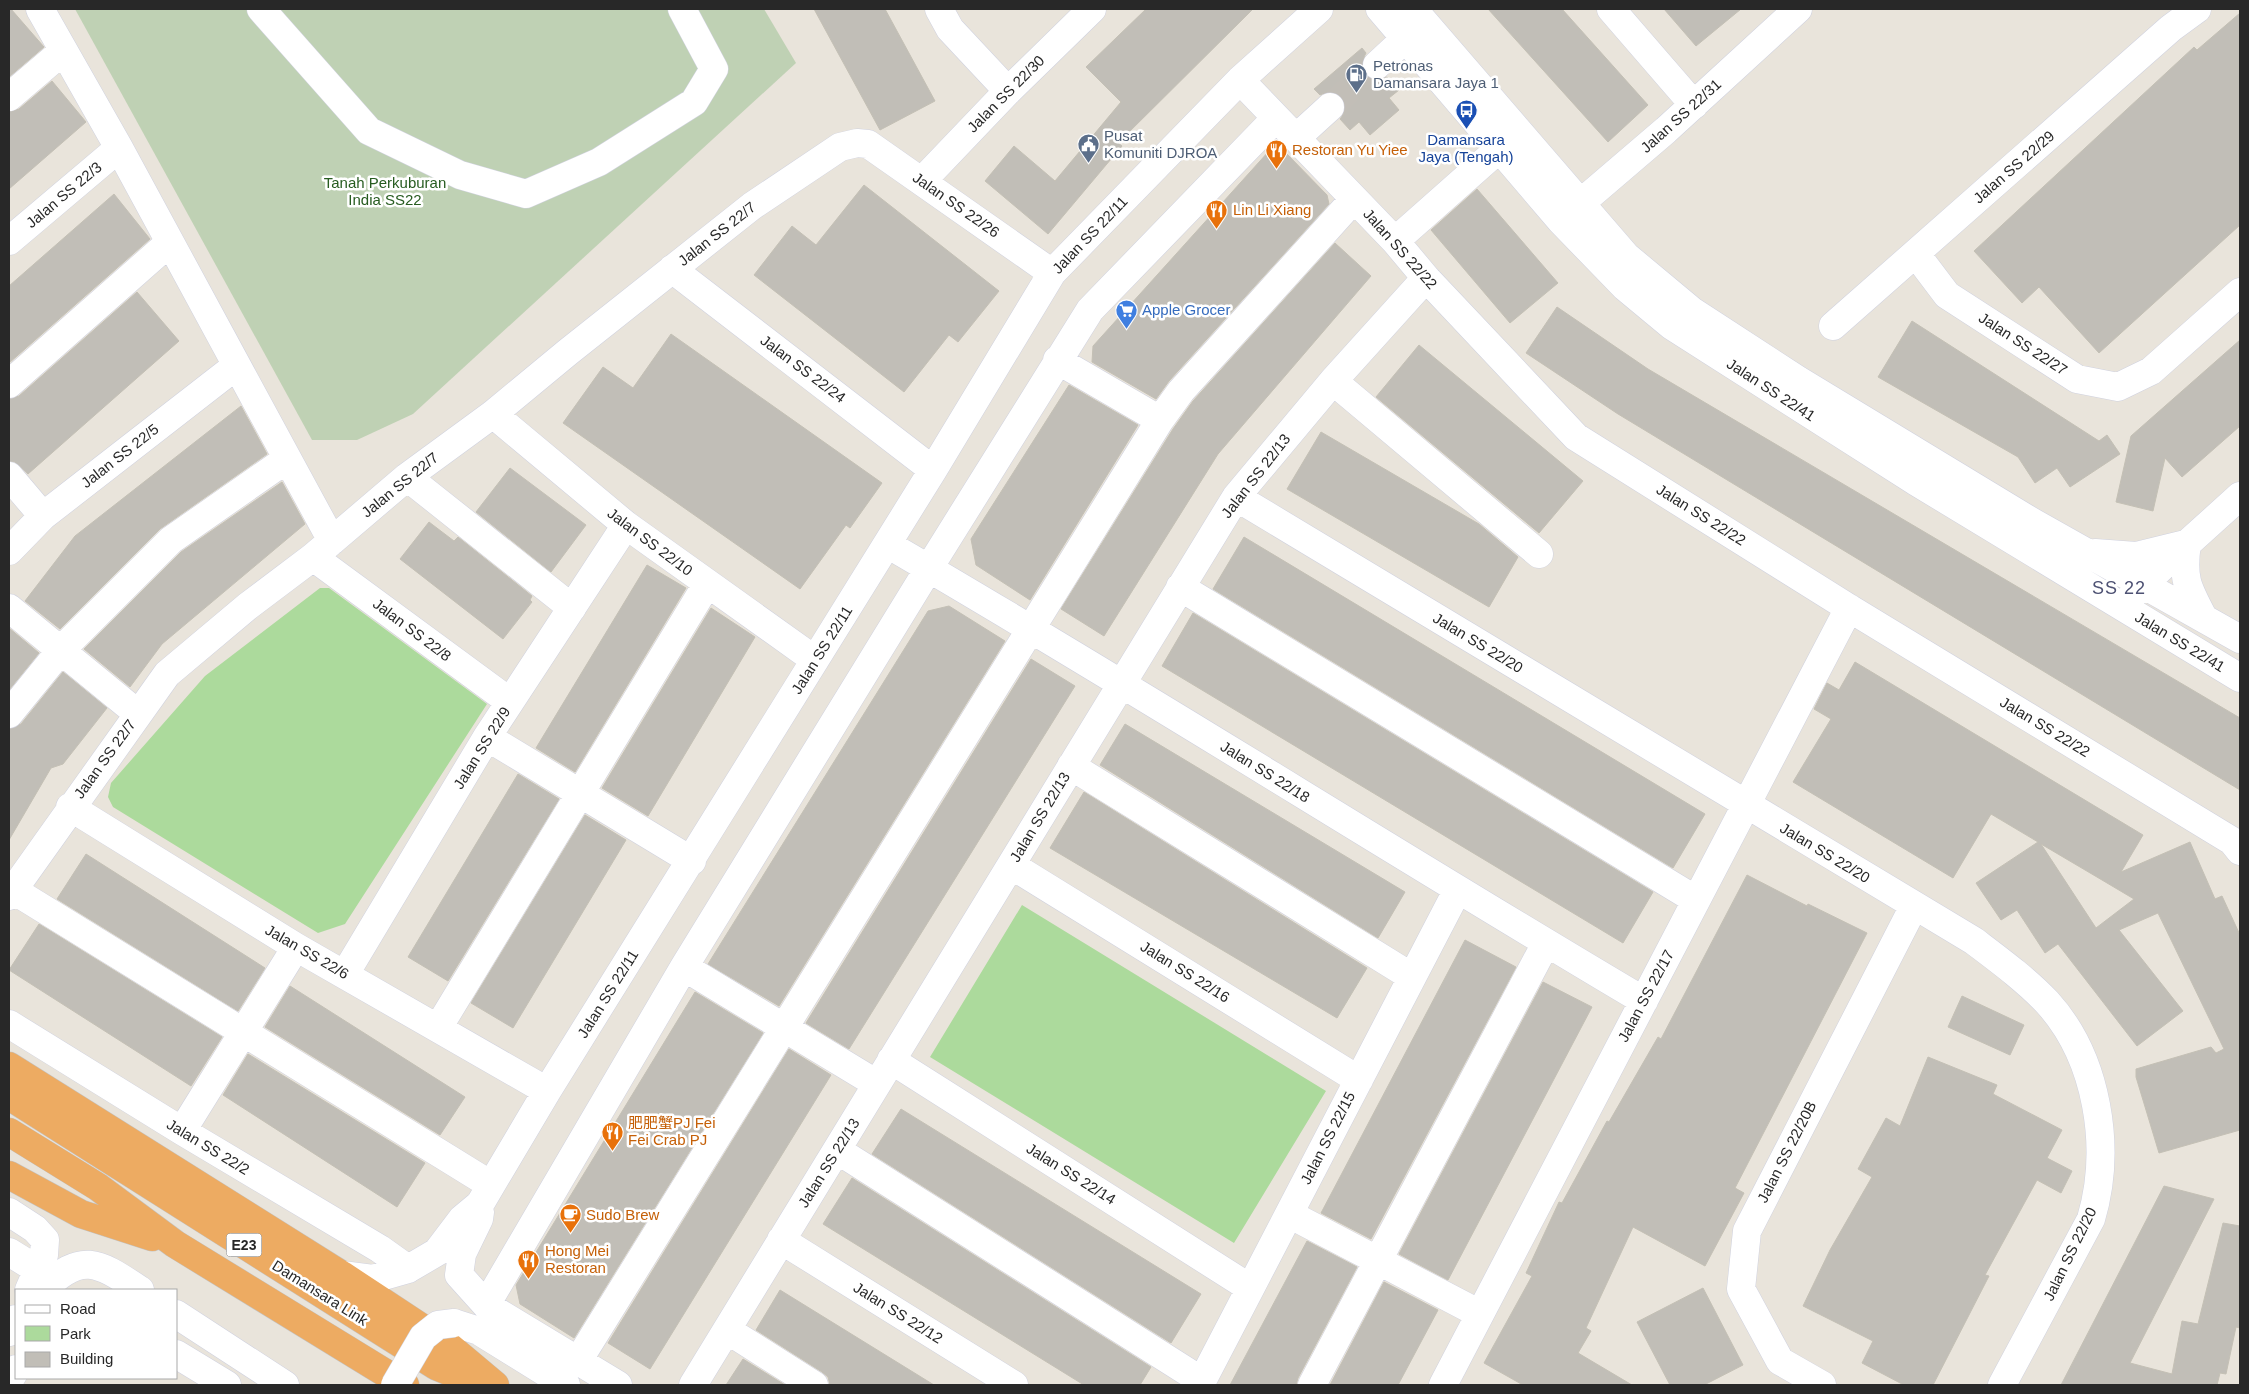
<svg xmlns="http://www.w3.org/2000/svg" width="2249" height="1394" viewBox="0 0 2249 1394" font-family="Arial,'Noto Sans SC',sans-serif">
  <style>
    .green { fill: #acda9c }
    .cemetery { fill: #bfd1b4 }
    .building { fill: #c1beb7; stroke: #c4c0b5; fill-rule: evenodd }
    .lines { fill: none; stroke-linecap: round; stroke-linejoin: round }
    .minor-tunnel { stroke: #c2beb7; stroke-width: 28; stroke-dasharray: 28 14; stroke-linecap: butt }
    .minor-casing { stroke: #d0d2df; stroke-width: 29 }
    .highway-casing { stroke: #c3c3c3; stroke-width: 29 }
    .minor { stroke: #fff; stroke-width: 28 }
    .highway { stroke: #edab62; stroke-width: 28 }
    .minor-bridge-casing { stroke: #d0d2df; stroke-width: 29; stroke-linecap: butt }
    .minor-bridge { stroke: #fff; stroke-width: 28 }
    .labels { text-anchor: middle; stroke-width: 5; stroke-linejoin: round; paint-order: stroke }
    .shield { fill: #fff; stroke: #686868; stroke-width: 1 }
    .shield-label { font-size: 14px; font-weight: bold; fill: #282828 }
    .service-label { font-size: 15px; fill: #4e5e75; stroke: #fff; text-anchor: start }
    .street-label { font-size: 15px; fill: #282828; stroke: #fff }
    .transit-label { font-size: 15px; fill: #164399; stroke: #fff }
    .food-label { font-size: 15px; fill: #c56008; stroke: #fff; text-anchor: start }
    .park-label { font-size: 15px; fill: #275c20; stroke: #fff }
    .shop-label { font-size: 15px; fill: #366cbe; stroke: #fff; text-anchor: start }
    .quarter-label { font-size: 18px; letter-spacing: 1px; fill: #4d5173; stroke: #fff }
  </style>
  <rect width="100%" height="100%" fill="#e9e4db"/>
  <path class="green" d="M320 588H329L487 704 345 924 318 933 113 807 108 797 111 783 205 676Z
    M1022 905 1326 1091 1234 1243 930 1057Z"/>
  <path class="cemetery" d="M75 9H764L796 63 413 414 357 440H312Z"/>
  <path class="building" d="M9 9H11L44 47 9 77Z
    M814 9H885L935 101 880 130Z
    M1146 9H1253L1118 143 1122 146 1048 234 985 181 1014 146 1055 181 1121 102 1086 67Z
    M1488 9H1562L1648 105 1608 142Z
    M1664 9H1741L1696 46Z
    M2240 13V225L2099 353 2039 287 2022 303 1974 251 2194 47 2197 50Z
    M1362 48 1366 53 1362 61V69L1365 75 1373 80H1380L1387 77 1399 90 1389 98 1399 110 1370 135 1359 122 1350 130 1340 119 1345 112V104L1341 96 1335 92H1327L1320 95 1314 89Z
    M52 81 86 122 9 189V112L19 109Z
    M1269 151 1287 154 1327 195 1329 204 1169 381 1156 399 1092 362 1093 346Z
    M864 185 999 291 958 342 949 335 904 392 754 275 792 226 816 245Z
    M1477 189 1558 283 1510 323 1431 230Z
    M114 194 150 239 9 363V286Z
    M1335 243 1371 276 1218 454 1104 636 1061 609 1173 429 1193 401Z
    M137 292 179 341 28 474 15 462 9 461V399L19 396Z
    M1557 307 1648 369 2240 718V790L1618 414 1526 353Z
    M1912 321 2099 441 2107 435 2120 454 2070 487 2057 468 2035 483 2018 457 1878 377Z
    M671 334 882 483 850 528 846 525 800 589 563 423 603 367 633 388Z
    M2240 340V426L2182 477 2165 458 2153 511 2116 502 2131 436Z
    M1419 345 1583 481 1539 533 1376 397Z
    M1069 385 1138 425 1030 600 976 565 971 539Z
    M241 406 267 454 160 529 60 629 25 601 75 536Z
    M1321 432 1479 524 1518 557 1489 607 1287 489Z
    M510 468 586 525 551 572 476 512Z
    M282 482 305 524 162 644 130 687 84 649 181 552Z
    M429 522 454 541 458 537 532 596 530 600 532 602 503 639 400 559Z
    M1244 537 1705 814 1673 868 1213 589Z
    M647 565 686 588 575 772 536 748Z
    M949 606 1005 641 779 1006 708 964 928 611Z
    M711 608 755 637 648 816 602 788Z
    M1193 613 1653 892 1623 943 1162 666Z
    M9 628 39 653 9 690Z
    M1031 659 1075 686 849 1049 806 1023Z
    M1855 662 2143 835 2121 872 2190 842 2215 899 2222 896 2240 935V1130L2159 1153 2136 1077V1069L2211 1047 2216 1053 2224 1049 2158 913 2119 930 2183 1011 2137 1046 2058 944 2045 953 2017 910 2001 920 1976 883 2038 842 1991 814 1953 878 1793 782 1831 719 1814 709 1827 683 1839 690ZM2041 844 2102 880 2134 899 2096 928Z
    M63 672 107 708 63 764 51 768 9 840V729L21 724Z
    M1125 724 1405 892 1378 938 1100 765Z
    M518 774 559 799 448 981 408 957Z
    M1084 792 1367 968 1337 1018 1050 848Z
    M585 815 626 840 513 1028 471 1003Z
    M86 854 265 968 238 1011 57 899Z
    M1747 875 1807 906 1808 904 1867 933 1735 1188 1744 1193 1705 1266 1633 1227 1586 1328 1591 1331 1578 1353 1632 1385H1523L1484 1363 1532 1276 1526 1273 1559 1202 1562 1203 1607 1121 1609 1122 1658 1037 1661 1039Z
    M39 924 222 1037 191 1086 9 970Z
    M1465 940 1516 967 1371 1239 1321 1213Z
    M1543 982 1592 1007 1448 1280 1399 1254Z
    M290 986 465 1097 440 1135 265 1027Z
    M695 992 763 1033 574 1338 520 1304 516 1285Z
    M1962 996 2024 1025 2010 1055 1948 1027Z
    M789 1049 831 1075 650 1369 608 1343Z
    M248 1054 425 1163 397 1207 223 1095Z
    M1928 1057 1997 1085 1993 1094 2062 1130 2047 1158 2072 1171 2061 1193 2037 1180 1985 1275 1989 1276 1933 1385H1904L1862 1363 1873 1341 1803 1306 1830 1250 1872 1177 1858 1169 1886 1118 1900 1126Z
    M901 1109 1201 1294 1171 1343 872 1154Z
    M852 1178 1151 1367 1140 1385H1084L823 1224Z
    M2164 1186 2214 1199 2130 1363 2172 1374 2182 1321 2198 1324 2223 1223 2240 1226V1328L2236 1327 2226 1374 2220 1373 2217 1385H2061Z
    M1307 1241 1357 1267 1298 1378 1296 1385H1230Z
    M1384 1282 1438 1310 1398 1385H1330Z
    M1703 1288 1743 1365 1704 1385H1670L1637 1322Z
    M780 1290 934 1385H830L828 1377 822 1372 756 1330Z
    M743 1359 785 1385H726Z"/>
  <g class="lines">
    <path class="minor-tunnel" d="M1330 107 1377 65"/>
    <defs>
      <path id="minor" d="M40 9 119 148 332 541
        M261 9 369 131 460 175 526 194 599 162 694 102 714 69 682 9
        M939 9 950 29 1008 91
        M1380 9 1561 221 1625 287 1672 326 1915 481 2240 678
        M1413 9 1626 256 1692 311 1798 380 2034 523 2240 639
        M1611 9 1694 105
        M1377 65 1406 38
        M1240 80 1395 241 1426 278 1576 437 1849 608 2232 841 2240 851
        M9 97 63 51
        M1296 138 1330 107
        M922 181 1008 91 1092 9
        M1569 213 1666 130 1798 9
        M9 241 119 148
        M1395 241 1500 148
        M1916 254 1947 295 2077 379 2118 387 2151 371 2240 292
        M672 269 933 470
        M1833 326 2171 28 2197 9
        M1057 360 1160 420
        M1333 381 1539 554
        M9 384 169 243
        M493 414 626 525 815 660
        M9 476 43 516
        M407 477 572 608
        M1236 497 1974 941C1999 960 2025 979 2047 1002 2098 1058 2112 1148 2091 1219L2002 1385
        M2187 543C2182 578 2187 587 2203 617
        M887 544C1142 692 1390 851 1644 1001
        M9 551 43 516 236 366
        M2095 553 2136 556 2185 544
        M313 557 510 702
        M1180 587 1696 900
        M2131 597 2168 561 2240 496
        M9 608 137 713
        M9 714 61 650 171 540 287 459
        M487 737 692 861
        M1071 766 1412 977
        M70 807 296 947 547 1091
        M1011 865 1359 1080
        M13 890 491 1185
        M9 896 167 674 248 606 313 557 407 477 493 414 568 352 752 206 840 147 857 143 868 144 1052 273
        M684 967 877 1084
        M345 974 487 737 626 525
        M9 1024 182 1131 380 1249 408 1269
        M438 1028 707 584
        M891 1060 1250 1288
        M182 1131 296 947
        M837 1150 1202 1381
        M9 1212 35 1229 45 1240 44 1255 29 1290
        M480 1212 479 1219 462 1254 459 1275 486 1305 618 1385
        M1289 1214 1480 1314
        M781 1240 1014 1385
        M9 1252 38 1270
        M342 1275 373 1279 408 1269 437 1252 462 1219 480 1204 547 1091 933 470 1052 273 1240 80 1319 9
        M43 1290C82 1250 99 1263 140 1290
        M486 1305 684 967 929 568 1090 310 1276 118
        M176 1314 285 1385
        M454 1323 479 1331 566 1385
        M727 1330 814 1385
        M9 1332 16 1319
        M176 1354 227 1385
        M578 1361 1160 420 1181 391 1354 199
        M9 1381 16 1369
        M693 1385 1236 497 1333 381 1426 278
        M1200 1385 1457 891
        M1312 1385 1546 943
        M1443 1385 1849 608
        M1822 1385 1780 1361 1741 1289 1747 1231 1914 906"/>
      <path id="highway" d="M9 1066 342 1275 445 1343 495 1385
        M9 1096 436 1366 482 1385
        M9 1132 98 1187 175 1244 405 1385
        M9 1175 81 1214 152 1237"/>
    </defs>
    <use href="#minor" class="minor-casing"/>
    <use href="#highway" class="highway-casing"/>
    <use href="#minor" class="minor"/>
    <use href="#highway" class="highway"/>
    <defs>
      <path id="minor-bridge" d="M395 1385 423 1337 438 1325 454 1323"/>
    </defs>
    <use href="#minor-bridge" class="minor-bridge-casing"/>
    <use href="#minor-bridge" class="minor-bridge"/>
  </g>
  <defs>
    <symbol id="fuel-pin" viewBox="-11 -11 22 30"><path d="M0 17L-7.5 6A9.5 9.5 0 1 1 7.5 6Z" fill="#5c6f8a" stroke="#fff"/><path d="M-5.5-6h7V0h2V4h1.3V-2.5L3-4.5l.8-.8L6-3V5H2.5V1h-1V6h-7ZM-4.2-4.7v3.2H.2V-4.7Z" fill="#fff"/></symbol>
    <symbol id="bus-pin" viewBox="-11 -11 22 30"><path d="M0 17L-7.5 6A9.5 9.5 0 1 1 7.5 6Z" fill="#1a4fb4" stroke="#fff"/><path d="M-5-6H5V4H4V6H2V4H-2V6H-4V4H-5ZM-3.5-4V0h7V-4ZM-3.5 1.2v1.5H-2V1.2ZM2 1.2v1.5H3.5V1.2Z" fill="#fff"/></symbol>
    <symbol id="civic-pin" viewBox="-11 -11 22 30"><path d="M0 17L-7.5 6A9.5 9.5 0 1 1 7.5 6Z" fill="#5c6f8a" stroke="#fff"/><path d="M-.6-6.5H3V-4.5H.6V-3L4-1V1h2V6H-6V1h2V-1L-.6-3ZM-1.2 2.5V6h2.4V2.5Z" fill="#fff"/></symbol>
    <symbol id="restaurant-pin" viewBox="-11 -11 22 30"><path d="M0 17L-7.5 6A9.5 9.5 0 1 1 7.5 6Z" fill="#e8710a" stroke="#fff"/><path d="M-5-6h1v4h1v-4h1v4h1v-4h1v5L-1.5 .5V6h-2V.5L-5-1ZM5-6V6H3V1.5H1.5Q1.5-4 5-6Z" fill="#fff"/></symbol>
    <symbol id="supermarket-pin" viewBox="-11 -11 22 30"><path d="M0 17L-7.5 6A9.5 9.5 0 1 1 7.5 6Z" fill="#3f7fe0" stroke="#fff"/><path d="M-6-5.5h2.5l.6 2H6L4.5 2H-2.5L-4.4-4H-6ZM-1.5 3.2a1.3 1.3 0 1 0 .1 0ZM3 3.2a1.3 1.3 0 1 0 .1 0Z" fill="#fff"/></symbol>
    <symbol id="cafe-pin" viewBox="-11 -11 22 30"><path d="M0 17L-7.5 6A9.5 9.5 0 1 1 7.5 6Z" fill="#e8710a" stroke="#fff"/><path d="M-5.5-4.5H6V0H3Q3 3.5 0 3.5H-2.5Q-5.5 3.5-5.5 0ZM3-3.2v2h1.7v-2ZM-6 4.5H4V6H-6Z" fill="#fff"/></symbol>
  </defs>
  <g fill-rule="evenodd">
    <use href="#fuel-pin" x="1344" y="62" width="25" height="34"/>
    <use href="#bus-pin" x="1454" y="98" width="25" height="34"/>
    <use href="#civic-pin" x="1076" y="132" width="25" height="34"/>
    <use href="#restaurant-pin" x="1264" y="138" width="25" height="34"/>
    <use href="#restaurant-pin" x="1204" y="198" width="25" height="34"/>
    <use href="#supermarket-pin" x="1114" y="298" width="25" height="34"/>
    <use href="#restaurant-pin" x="600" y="1120" width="25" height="34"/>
    <use href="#cafe-pin" x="558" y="1202" width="25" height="34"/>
    <use href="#restaurant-pin" x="516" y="1248" width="25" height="34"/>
  </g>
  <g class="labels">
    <rect class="shield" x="226.5" y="1233.5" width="35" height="23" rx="4"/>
    <g class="shield-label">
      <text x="244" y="1250">E23</text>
    </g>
    <g class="service-label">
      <text x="1373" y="71">Petronas<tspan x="1373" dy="17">Damansara Jaya 1</tspan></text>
      <text x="1104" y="141">Pusat<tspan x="1104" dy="17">Komuniti DJROA</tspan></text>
    </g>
    <g class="street-label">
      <text transform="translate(1006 94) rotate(-45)" y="5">Jalan SS 22/30</text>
      <text transform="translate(1681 116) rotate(-42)" y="5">Jalan SS 22/31</text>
      <text transform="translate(2014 167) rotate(-41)" y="5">Jalan SS 22/29</text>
      <text transform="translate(64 195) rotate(-40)" y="5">Jalan SS 22/3</text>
      <text transform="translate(956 205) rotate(35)" y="5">Jalan SS 22/26</text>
      <text transform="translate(717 234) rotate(-38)" y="5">Jalan SS 22/7</text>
      <text transform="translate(1090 235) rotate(-46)" y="5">Jalan SS 22/11</text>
      <text transform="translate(1400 249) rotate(48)" y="5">Jalan SS 22/22</text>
      <text transform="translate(2023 344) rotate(33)" y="5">Jalan SS 22/27</text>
      <text transform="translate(803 369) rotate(37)" y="5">Jalan SS 22/24</text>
      <text transform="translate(1771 390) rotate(33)" y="5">Jalan SS 22/41</text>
      <text transform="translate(120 456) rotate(-38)" y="5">Jalan SS 22/5</text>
      <text transform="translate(1256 476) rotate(-52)" y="5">Jalan SS 22/13</text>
      <text transform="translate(400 485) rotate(-39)" y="5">Jalan SS 22/7</text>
      <text transform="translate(1701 515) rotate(32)" y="5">Jalan SS 22/22</text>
      <text transform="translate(650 542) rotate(37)" y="5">Jalan SS 22/10</text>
      <text transform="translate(412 630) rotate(37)" y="5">Jalan SS 22/8</text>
      <text transform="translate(2180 642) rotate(31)" y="5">Jalan SS 22/41</text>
      <text transform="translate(1478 643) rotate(31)" y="5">Jalan SS 22/20</text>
      <text transform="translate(822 650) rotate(-58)" y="5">Jalan SS 22/11</text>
      <text transform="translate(2045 727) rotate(31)" y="5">Jalan SS 22/22</text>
      <text transform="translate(482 748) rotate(-58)" y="5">Jalan SS 22/9</text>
      <text transform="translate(105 759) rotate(-54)" y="5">Jalan SS 22/7</text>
      <text transform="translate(1265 772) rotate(32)" y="5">Jalan SS 22/18</text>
      <text transform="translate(1040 817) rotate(-59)" y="5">Jalan SS 22/13</text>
      <text transform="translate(1825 853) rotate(31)" y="5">Jalan SS 22/20</text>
      <text transform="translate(307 952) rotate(30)" y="5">Jalan SS 22/6</text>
      <text transform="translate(1185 972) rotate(32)" y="5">Jalan SS 22/16</text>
      <text transform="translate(608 994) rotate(-58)" y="5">Jalan SS 22/11</text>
      <text transform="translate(1646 996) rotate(-62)" y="5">Jalan SS 22/17</text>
      <text transform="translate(1328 1138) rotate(-63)" y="5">Jalan SS 22/15</text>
      <text transform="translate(208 1147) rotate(31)" y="5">Jalan SS 22/2</text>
      <text transform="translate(1787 1152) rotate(-63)" y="5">Jalan SS 22/20B</text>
      <text transform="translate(829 1163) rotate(-58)" y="5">Jalan SS 22/13</text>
      <text transform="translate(1071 1174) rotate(32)" y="5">Jalan SS 22/14</text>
      <text transform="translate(2070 1254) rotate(-64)" y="5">Jalan SS 22/20</text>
      <text transform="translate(320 1293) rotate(32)" y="5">Damansara Link</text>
      <text transform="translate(898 1313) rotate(32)" y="5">Jalan SS 22/12</text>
    </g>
    <g class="transit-label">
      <text x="1466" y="145">Damansara<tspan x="1466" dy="17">Jaya (Tengah)</tspan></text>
    </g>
    <g class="food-label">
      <text x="1292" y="155">Restoran Yu Yiee</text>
      <text x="1233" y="215">Lin Li Xiang</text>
      <text x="628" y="1128">肥肥蟹PJ Fei<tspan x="628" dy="17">Fei Crab PJ</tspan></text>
      <text x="586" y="1220">Sudo Brew</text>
      <text x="545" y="1256">Hong Mei<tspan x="545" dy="17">Restoran</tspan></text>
    </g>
    <g class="park-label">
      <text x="385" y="188">Tanah Perkuburan<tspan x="385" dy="17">India SS22</tspan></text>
    </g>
    <g class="shop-label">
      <text x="1142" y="315">Apple Grocer</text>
    </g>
    <g class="quarter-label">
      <text x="2119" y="594">SS 22</text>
    </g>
  </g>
  <rect width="2249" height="1394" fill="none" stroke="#282828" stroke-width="20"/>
  <rect x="15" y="1289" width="162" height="90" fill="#ffffff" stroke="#a9a9a9"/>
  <rect x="25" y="1305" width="25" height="8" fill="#ffffff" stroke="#a9a9a9"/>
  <text x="60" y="1314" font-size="15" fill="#282828">Road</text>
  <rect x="25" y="1326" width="25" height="15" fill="#acda9c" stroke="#a9a9a9"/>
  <text x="60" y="1339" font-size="15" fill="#282828">Park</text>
  <rect x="25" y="1352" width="25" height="15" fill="#c1beb7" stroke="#a9a9a9"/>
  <text x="60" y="1364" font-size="15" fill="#282828">Building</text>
</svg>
